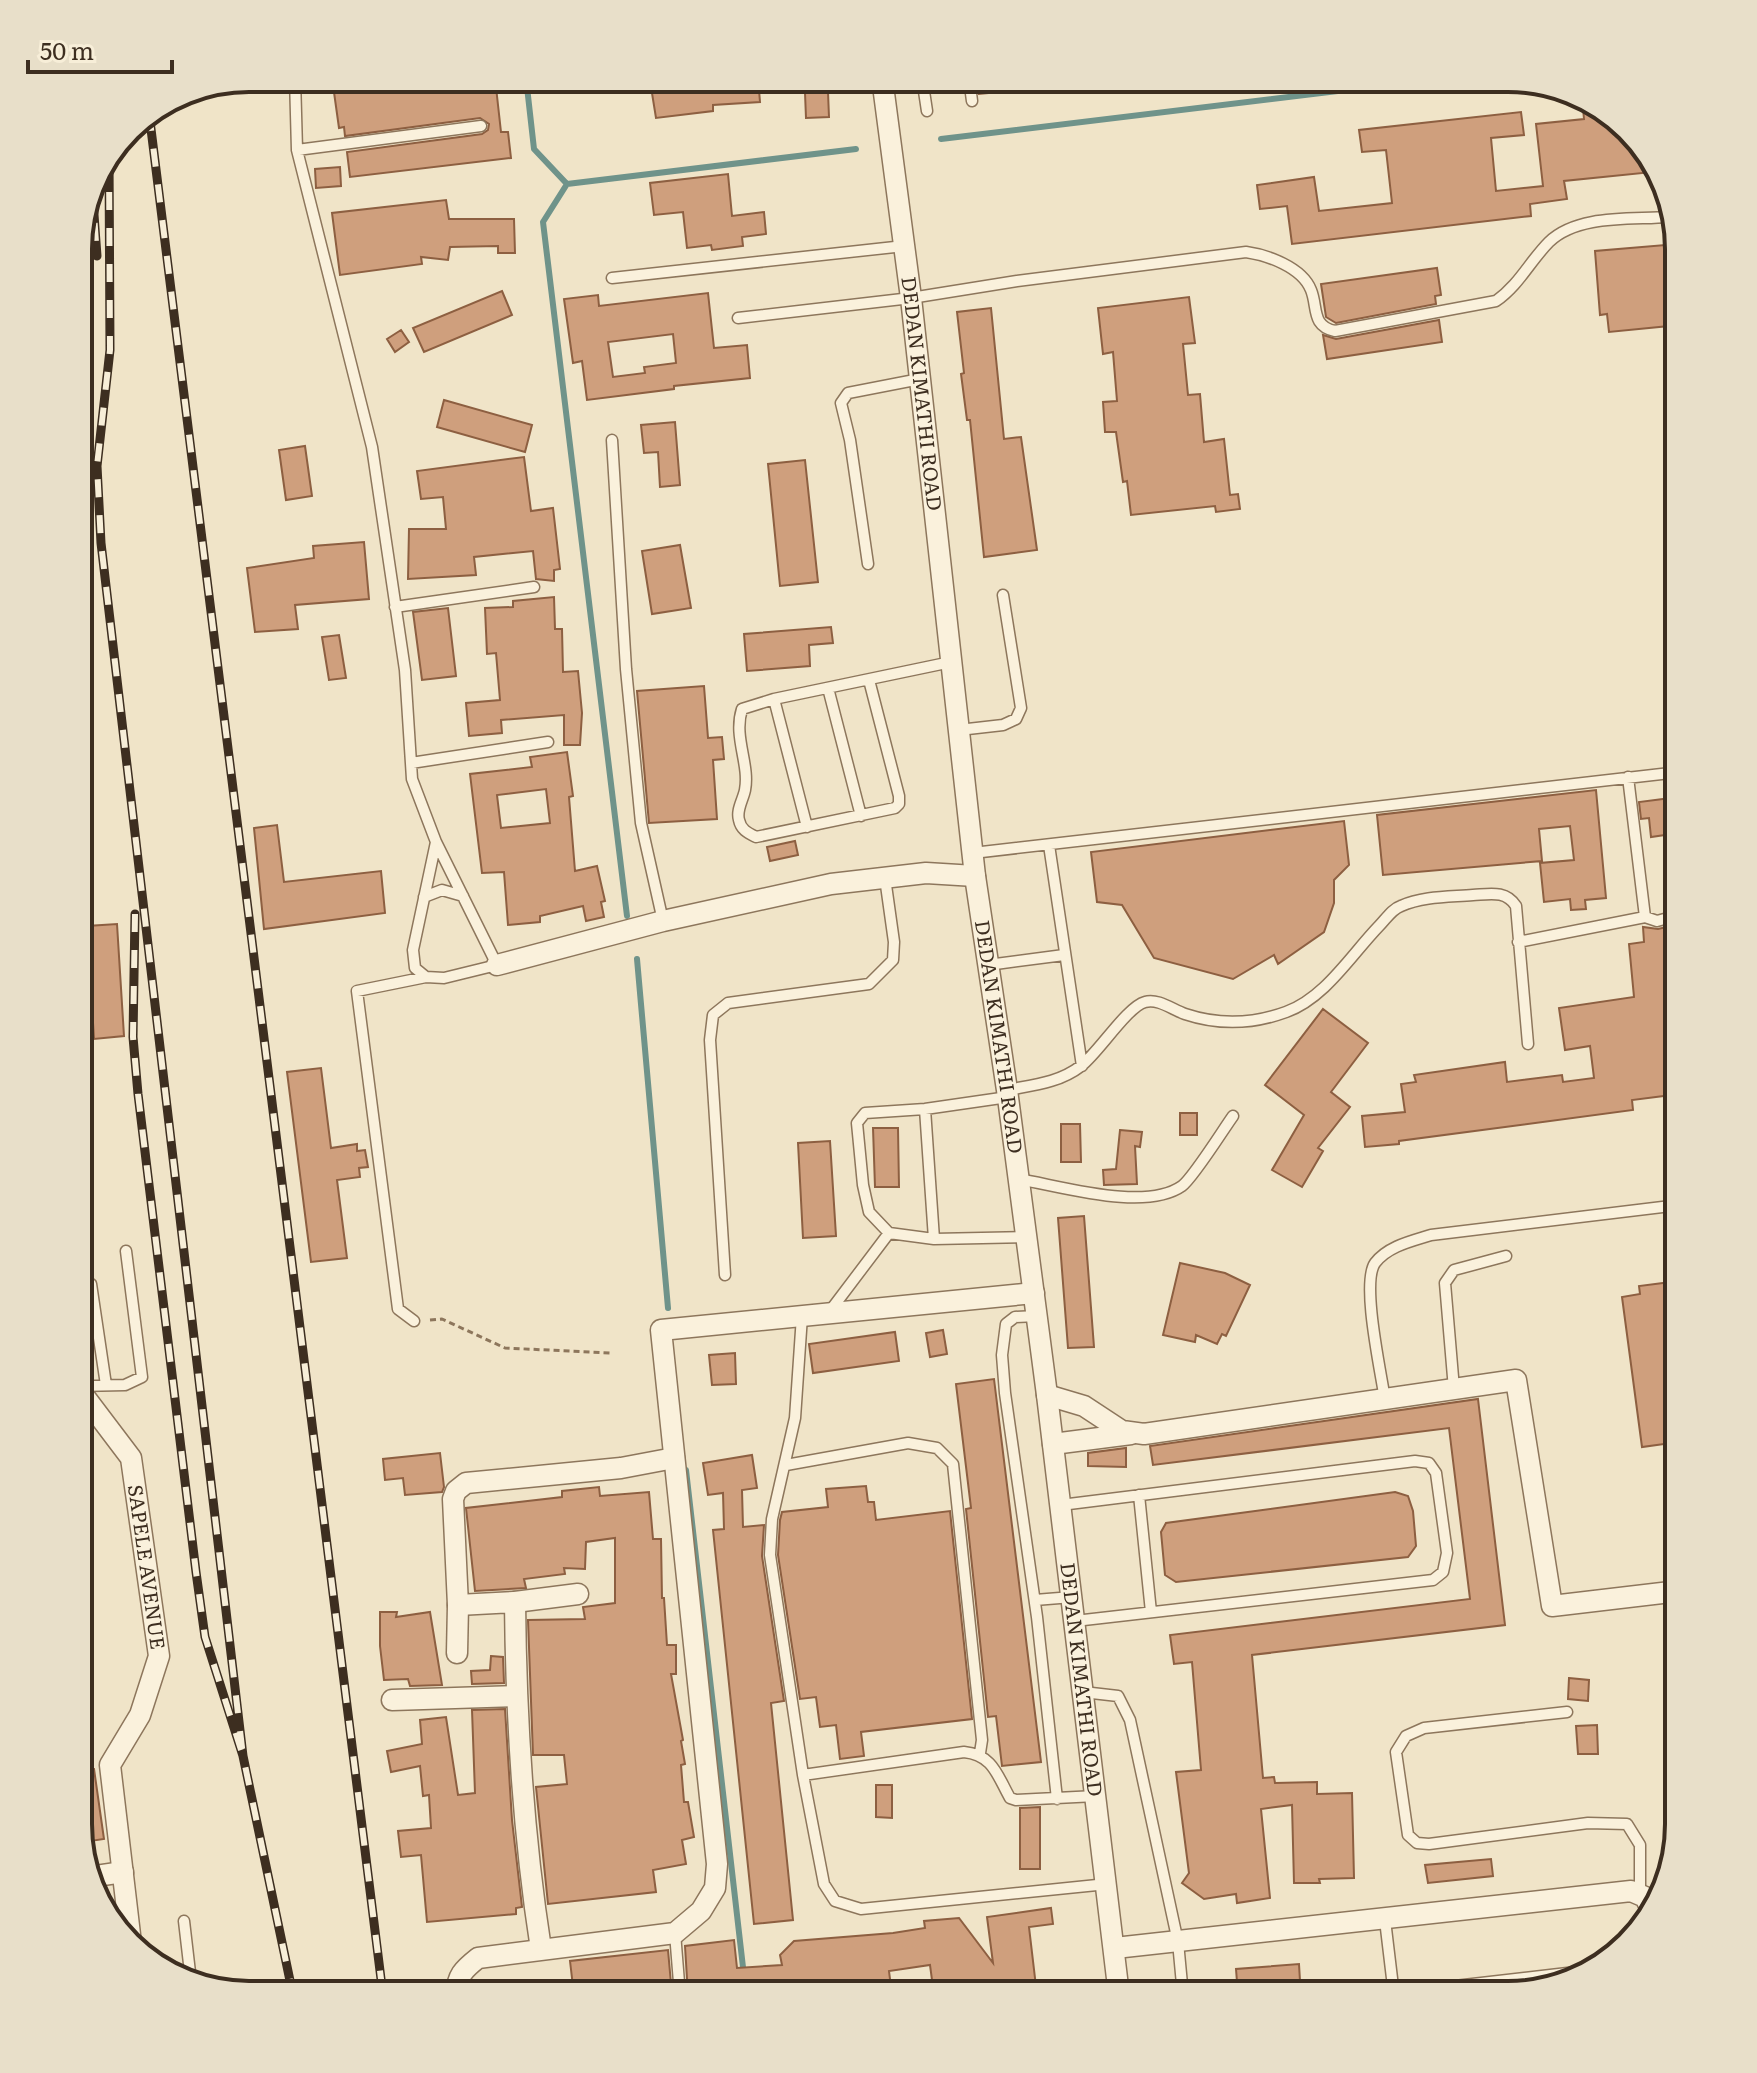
<svg xmlns="http://www.w3.org/2000/svg" width="1757" height="2073" viewBox="0 0 1757 2073" font-family="Literata,serif">
  <style>
    .lines { fill: none; stroke-linecap: round; stroke-linejoin: round }
    .stream { stroke: #6f938a; stroke-width: 6 }
    .building { fill: #cf9f7d; stroke: #8d5f41; stroke-width: 2; fill-rule: evenodd }
    .lane-casing { stroke: #8d765c; stroke-width: 13 }
    .street-casing { stroke: #8d765c; stroke-width: 23 }
    .path { stroke: #8d765c; stroke-width: 3; stroke-dasharray: 6 4; stroke-linecap: butt }
    .lane { stroke: #faf1dc; stroke-width: 10 }
    .street { stroke: #faf1dc; stroke-width: 20 }
    .rail-casing { stroke: #3d2e20; stroke-width: 9 }
    .rail { stroke: #f7eed8; stroke-width: 6; stroke-dasharray: 18; stroke-linecap: butt }
    .labels { text-anchor: middle; stroke-width: 6; stroke-linejoin: round; paint-order: stroke }
    .street-label { font-size: 20px; fill: #3d2e20; stroke: #f7eed8 }
    .rim { fill: none; stroke: #3d2e20; stroke-width: 4 }
  </style>
  <rect width="100%" height="100%" fill="#f0e4c8"/>
  <g class="lines">
    <path class="stream" d="M526 78 534 149 567 184 543 222 627 916
      M941 139 1445 78
      M567 184 856 149
      M637 959 668 1308
      M686 1470 744 1976"/>
  </g>
  <path class="building" d="M332 78H495L501 132H508L511 158 350 177 347 152 482 134 488 130 489 124 480 118 345 136 344 127 339 128Z
    M696 78H758L760 102 713 105V111L656 118 651 87Z
    M977 78H1032V89L979 94Z
    M828 92 829 117 806 118 805 93Z
    M1582 97 1593 101 1644 145 1653 172 1564 181 1567 199 1530 204 1531 216 1292 244 1287 206 1260 209 1257 185 1314 177 1319 211 1392 203 1386 150 1362 152 1359 130 1521 112 1524 135 1491 138 1496 191 1543 186 1536 124 1584 119Z
    M340 167 341 186 316 188 315 169Z
    M728 174 732 216 764 212 766 234 742 237 743 246 712 250 711 245 687 248 683 212 654 215 650 183Z
    M446 200 449 219H514L515 253H498V246L450 247 448 260 421 257 422 264 340 275 332 213Z
    M1677 244 1679 325 1609 332 1607 314 1600 315 1595 251Z
    M1437 268 1441 295 1435 296 1436 304 1336 323 1326 317 1321 284Z
    M502 291 512 315 424 352 413 328Z
    M708 293 714 348 747 345 750 378 674 386V389L587 400 582 361 573 363 564 299 598 295 599 306ZM673 334 676 363 644 367 645 373 613 377 608 342Z
    M1189 297 1195 343 1183 344 1188 395 1200 394 1204 442 1224 439 1230 495 1238 494 1240 509 1216 512 1215 506 1131 515 1127 481 1123 482 1116 432H1105L1103 402 1117 401 1113 352 1103 354 1098 308Z
    M991 308 1004 439 1021 437 1037 550 984 557 970 420H967L961 374 964 373 957 312Z
    M1439 320 1442 342 1327 359 1323 335 1336 339Z
    M401 330 409 342 395 352 387 339Z
    M444 400 532 425 525 452 437 427Z
    M675 422 680 485 660 487 658 452 644 453 641 425Z
    M305 446 312 496 286 500 279 450Z
    M524 457 531 511 553 508 560 569 554 570V581L536 579 533 551 474 557 476 575 408 579 409 529H446L443 497 421 499 417 471Z
    M805 460 818 582 780 586 768 464Z
    M364 542 369 599 295 605 298 629 255 632 247 568 314 558 313 546Z
    M680 545 691 608 652 614 642 551Z
    M554 597 555 629H562L563 672 578 671 582 713 580 745H564V715L501 720 502 733 469 736 466 703 500 700 496 653 487 654 485 608 513 607V601Z
    M448 608 456 676 422 680 413 612Z
    M831 627 833 643 809 645 810 666 747 671 744 634Z
    M339 635 346 678 329 680 322 637Z
    M704 686 708 738 722 737 724 759 713 760 717 819 649 823 637 691Z
    M567 752 573 796 569 797 575 871 597 866 605 901 601 902 604 917 586 921 583 906 540 916V922L508 925 504 872 482 873 470 774 532 767 530 757ZM546 789 550 823 501 828 497 795Z
    M1596 790 1606 898 1585 900 1586 909 1571 910 1570 899 1544 902 1540 863 1574 860 1570 826 1539 829 1542 861 1383 875 1377 815Z
    M1679 797V833L1651 837 1649 818 1641 819 1639 802Z
    M1344 821 1349 865 1334 880V903L1324 932 1278 964 1274 955 1233 979 1154 958 1122 905 1097 902 1091 852Z
    M277 825 284 882 381 871 385 913 264 929 254 828Z
    M795 841 798 855 770 861 767 847Z
    M117 924 124 1036 94 1039 87 926Z
    M1679 924V1094L1632 1100 1633 1110 1399 1141V1144L1365 1147 1362 1116 1405 1112 1401 1084 1416 1082 1414 1075 1505 1062 1507 1082 1562 1075 1563 1082 1594 1078 1590 1046 1565 1050 1559 1008 1634 997 1629 944 1644 942 1643 927 1658 929Z
    M1323 1009 1368 1043 1331 1092 1350 1107 1318 1148 1323 1151 1302 1187 1272 1170 1304 1115 1265 1085Z
    M321 1068 331 1148 357 1144V1151L365 1150 368 1167 359 1168 360 1177 337 1180 347 1258 311 1262 287 1072Z
    M1180 1113H1197V1135H1180Z
    M1061 1124H1080L1081 1162H1061Z
    M873 1128H898L899 1187H875Z
    M1120 1130 1142 1132 1140 1147 1135 1146 1137 1184 1104 1185 1103 1170 1116 1169Z
    M830 1141 836 1236 803 1238 798 1143Z
    M1084 1216 1094 1347 1068 1348 1058 1218Z
    M1180 1263 1225 1273 1250 1285 1226 1336 1222 1334 1217 1344 1196 1335 1195 1342 1163 1335Z
    M1679 1281V1442L1642 1447 1622 1297 1640 1294 1639 1286Z
    M943 1330 947 1354 930 1357 926 1333Z
    M895 1332 899 1361 813 1373 809 1344Z
    M735 1353 736 1384 712 1385 709 1355Z
    M994 1379 1041 1762 1002 1766 996 1716 988 1717 966 1509 971 1508 956 1384Z
    M1478 1399 1505 1625 1252 1655 1263 1778 1274 1777 1275 1783 1317 1782V1794L1352 1793 1354 1878 1319 1879 1320 1883H1294L1292 1805 1261 1809 1270 1898 1237 1903 1236 1894 1204 1899 1182 1883 1189 1873 1176 1772 1201 1770 1192 1662 1174 1664 1170 1635 1470 1599 1449 1428 1153 1465 1150 1446Z
    M1126 1448V1467L1088 1466V1453Z
    M440 1453 444 1487 442 1492 405 1495 403 1478 385 1480 383 1459Z
    M752 1455 757 1488 742 1490 743 1527 764 1525 762 1556 784 1701 771 1703 793 1920 754 1924 713 1530 724 1529 723 1493 708 1495 703 1463Z
    M866 1486 868 1502H874L876 1520 950 1511 972 1719 861 1732 864 1756 840 1759 836 1725 820 1727 816 1697 800 1699 778 1555 780 1520 782 1512 828 1507 826 1489Z
    M599 1487 600 1496 649 1492 653 1539H661L662 1598H664L667 1645H676V1674H671L683 1740 681 1741 685 1764 681 1765 684 1802H688L694 1837 682 1840 686 1864 653 1870 656 1892 548 1904 536 1787 567 1784 564 1755H533L528 1620 585 1619 583 1607 615 1603V1538L586 1542 585 1569 564 1568 565 1574 524 1579 526 1588 475 1591 466 1508 562 1497V1491Z
    M1395 1492 1408 1496 1413 1511 1416 1546 1408 1557 1176 1582 1165 1575 1161 1532 1166 1523Z
    M380 1612H397L396 1617 430 1612 442 1685 410 1686 408 1679 384 1680 380 1646Z
    M491 1656 503 1657 504 1683 472 1684 471 1671 490 1670Z
    M1569 1678 1589 1680 1588 1701 1568 1699Z
    M505 1709 512 1820 522 1907 516 1908V1914L427 1922 421 1855 401 1857 398 1831 431 1828 429 1795 423 1796 420 1766 391 1772 387 1751 422 1744 420 1720 446 1717 458 1795 475 1793 472 1710Z
    M1597 1725 1598 1754H1578L1576 1726Z
    M94 1769 104 1839 84 1842 78 1824V1771Z
    M876 1785H892V1818L876 1817Z
    M1040 1807V1869H1020V1808Z
    M1491 1859 1493 1876 1428 1883 1425 1865Z
    M1051 1908 1053 1924 1029 1927 1037 1995H986V1991L934 1995 930 1965 889 1971 892 1995H688L685 1946 734 1940 737 1968 782 1965 780 1955 794 1941 893 1933 925 1928 924 1921 959 1918 993 1963 987 1917Z
    M668 1950 672 1995H574L570 1961Z
    M1299 1964 1300 1981 1318 1980 1319 1995H1238L1236 1969Z"/>
  <g class="lines">
    <defs>
      <path id="lane" d="M295 78 297 150 372 447 405 670 412 779 436 842 497 965 444 978 426 977 415 968 413 950 436 842
        M594 78 611 84 661 78
        M922 78 927 111
        M969 78 972 101
        M297 150 481 126
        M612 278 904 246
        M738 318 911 298 1017 281 1246 252C1267 255 1302 267 1311 290 1318 307 1311 326 1335 331L1496 301C1519 285 1530 261 1549 242 1578 214 1632 220 1668 217
        M612 440 626 669 641 823 663 921
        M868 564 850 440 841 403 848 393 920 379
        M395 607 534 587
        M869 680 899 796V804L895 808 756 837C748 833 741 830 739 820 736 810 743 800 745 790 750 764 733 737 742 709L774 699 951 662
        M828 688 861 816
        M774 699 807 827
        M959 730 1003 725 1016 719 1021 708 1003 595
        M411 763 548 742
        M1628 777 1645 917
        M1049 845 1082 1066
        M973 853 1679 772
        M78 876 86 873 80 800
        M424 897 442 890 463 896
        M1518 942 1645 917 1657 921 1679 915
        M988 965 1064 955
        M1007 1090C1033 1085 1059 1083 1081 1066 1099 1052 1127 1007 1145 1002 1158 998 1173 1010 1185 1014 1218 1025 1253 1024 1286 1012 1325 998 1351 955 1379 926 1386 919 1392 909 1401 906 1423 896 1450 897 1473 895 1490 894 1506 890 1516 906L1528 1044
        M1008 1097 925 1109 865 1113 857 1123 863 1185 869 1212 889 1233 934 1239 1026 1237
        M925 1109 934 1239
        M1018 1179C1061 1186 1145 1212 1182 1186 1193 1178 1223 1130 1233 1116
        M725 1275 710 1040 713 1015 728 1003 869 984 893 960 894 942 885 878
        M91 1284 106 1385
        M830 1311 889 1233
        M802 1316 795 1418 772 1519 770 1555 803 1775 824 1884 835 1901 861 1909 1107 1884
        M1037 1316 1015 1317 1006 1324 1002 1355 1005 1393 1037 1617 1057 1799
        M414 1321 398 1309 357 991 426 977
        M78 1386 125 1385 142 1377 126 1251
        M1454 1389 1445 1283 1454 1270 1506 1256
        M1385 1400C1381 1372 1361 1283 1375 1263 1388 1246 1412 1241 1431 1235L1679 1205
        M786 1465 908 1443 937 1448 953 1464 982 1740 980 1753
        M1139 1495 1151 1612
        M1061 1505 1415 1461 1429 1463 1436 1473 1447 1553 1443 1572 1433 1580 1075 1621
        M1035 1600 1072 1597
        M1083 1692 1118 1696 1130 1720 1178 1942 1183 1995
        M1567 1712 1424 1728 1406 1736 1396 1752 1408 1835 1417 1843 1429 1844 1588 1823 1627 1824 1640 1845V1893
        M803 1775 964 1752C993 1755 997 1775 1010 1798L1016 1800 1096 1796
        M1385 1920 1394 1995
        M184 1921 191 1981
        M675 1933 680 1995
        M1449 1995 1455 1986 1576 1972"/>
      <g id="street">
        <path id="s1" d="M882 78 911 298 975 876 1007 1090 1047 1395 1119 1995"/>
        <path d="M497 965 663 921 831 884 926 873 975 876"/>
        <path id="s2" d="M78 1388 131 1458 159 1656 140 1715 110 1765 131 1943"/>
        <path d="M1047 1395 1084 1406 1122 1431 1144 1434 1516 1380 1552 1606 1679 1591"/>
        <path d="M1053 1444 1131 1434"/>
        <path d="M515 1602 578 1594"/>
        <path d="M457 1653 458 1605"/>
        <path d="M392 1700 516 1696"/>
        <path d="M96 1876 123 1872"/>
        <path d="M1115 1948 1631 1891 1645 1897 1652 1911"/>
        <path d="M541 1949C523 1834 516 1718 515 1602L458 1605 453 1499 456 1491 466 1483 621 1468 674 1458"/>
        <path d="M457 1995C456 1976 464 1969 478 1958L675 1933 701 1911 715 1888 717 1864 661 1330 1034 1293"/>
      </g>
    </defs>
    <use href="#lane" class="lane-casing"/>
    <use href="#street" class="street-casing"/>
    <path class="path" d="M430 1320 442 1319 505 1348 611 1353"/>
    <use href="#lane" class="lane"/>
    <use href="#street" class="street"/>
    <defs>
      <path id="rail" d="M149 113 383 1995
        M128 131V134
        M109 156 110 350 97 466 101 543 243 1756
        M92 187 97 256
        M135 914 133 1037 138 1094 196 1572 205 1637 243 1756 293 1995"/>
    </defs>
    <use href="#rail" class="rail-casing"/>
    <use href="#rail" class="rail"/>
  </g>
  <g class="labels">
    <g class="street-label">
      <text dy="7" stroke="none"><textPath href="#s1" startOffset="318">DEDAN KIMATHI ROAD</textPath></text>
      <text dy="7" stroke="none"><textPath href="#s1" startOffset="966">DEDAN KIMATHI ROAD</textPath></text>
      <text dy="7" stroke="none"><textPath href="#s2" startOffset="198">SAPELE AVENUE</textPath></text>
      <text dy="7" stroke="none"><textPath href="#s1" startOffset="1614">DEDAN KIMATHI ROAD</textPath></text>
    </g>
  </g>
  <path d="M0 0H1757V2073H0ZM249 92H1508A157 157 0 0 1 1665 249V1824A157 157 0 0 1 1508 1981H249A157 157 0 0 1 92 1824V249A157 157 0 0 1 249 92Z" fill="#e8dfc9" fill-rule="evenodd"/>
  <path class="rim" d="M249 92H1508A157 157 0 0 1 1665 249V1824A157 157 0 0 1 1508 1981H249A157 157 0 0 1 92 1824V249A157 157 0 0 1 249 92Z"/>
  <path d="M28 60v12h144v-12" fill="none" stroke="#3d2e20" stroke-width="4"/>
  <text x="40" y="60" font-size="24" fill="#3d2e20" stroke="#f7eed8" stroke-width="6" paint-order="stroke">50 m</text>
</svg>
